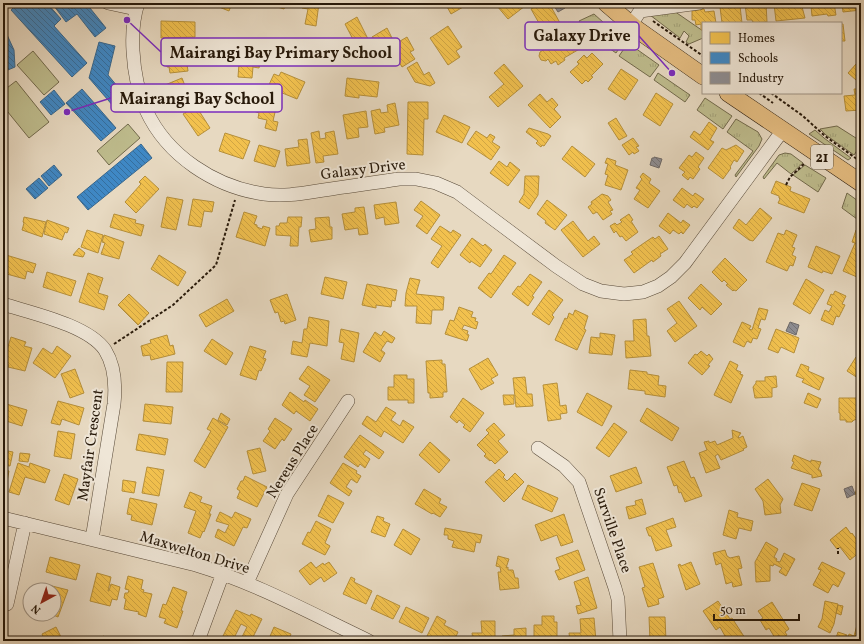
<svg xmlns="http://www.w3.org/2000/svg" width="864" height="644" viewBox="0 0 864 644" font-family="Vollkorn,serif">
  <style>
    .grass { fill: url(#grass-tufts); stroke: #726a4c }
    .park { fill: #bebc8d; stroke: #726a4c }
    .homes { fill: url(#homes-back-hatch); stroke: #b58f3a }
    .schools { fill: url(#schools-back-hatch); stroke: #38678d }
    .industry { fill: url(#industry-back-hatch); stroke: #6e6a69 }
    .lines { fill: none; stroke-linecap: round; stroke-linejoin: round }
    .minor-casing { stroke: #574938; stroke-width: 14 }
    .major-casing { stroke: #27190a; stroke-width: 18 }
    .path { stroke: #27190a; stroke-width: 2; stroke-dasharray: 3 2; stroke-linecap: butt }
    .minor { stroke: #efe6d7; stroke-width: 13 }
    .major { stroke: #e4bc80; stroke-width: 17 }
    .labels { text-anchor: middle; stroke-width: 4; stroke-linejoin: round; paint-order: stroke }
    .shield { fill: #efe6d7; stroke: #635648; stroke-width: 1 }
    .shield-label { font-size: 14px; font-weight: bold; fill: #27190a }
    .street-label { font-size: 15px; fill: #27190a; stroke: #efe6d7 }
    .leader { fill: none; stroke: #7b2cbf; stroke-width: 1.5 }
    .callout-dot { fill: #7b2cbf; stroke: #efe6d7; stroke-width: 1.5 }
    .callout { fill: #efe6d7; stroke: #7b2cbf; stroke-width: 1.5 }
    .callout-label { font-size: 16px; text-anchor: middle; font-weight: bold; fill: #27190a }
  </style>
  <defs>
    <pattern id="grass-tufts" width="24" height="20" patternUnits="userSpaceOnUse"><rect width="24" height="20" fill="#bebc8d"/><path d="M3 7l-1-3M5 7V3M7 7l1-3M15 17l-1-3M17 17v-4M19 17l1-3" fill="none" stroke="#a3a178"/></pattern>
    <pattern id="homes-back-hatch" width="6" height="6" patternUnits="userSpaceOnUse"><rect width="6" height="6" fill="#f2c14e"/><path d="M-1 5l2 2M0 0l6 6M5-1l2 2" fill="none" stroke="#d0a543"/></pattern>
    <pattern id="schools-back-hatch" width="6" height="6" patternUnits="userSpaceOnUse"><rect width="6" height="6" fill="#3f88c5"/><path d="M-1 5l2 2M0 0l6 6M5-1l2 2" fill="none" stroke="#356e9e"/></pattern>
    <pattern id="industry-back-hatch" width="6" height="6" patternUnits="userSpaceOnUse"><rect width="6" height="6" fill="#8d8d92"/><path d="M-1 5l2 2M0 0l6 6M5-1l2 2" fill="none" stroke="#737275"/></pattern>
  </defs>
  <rect width="100%" height="100%" fill="#e7d9c1"/>
  <filter id="stains"><feTurbulence type="fractalNoise" baseFrequency=".005" numOctaves="4"/><feColorMatrix values="0 0 0 0 .2 0 0 0 0 .09 0 0 0 0 .02 0 0 0 .5 -.17"/></filter>
  <radialGradient id="worn" r=".72"><stop offset=".6" stop-color="#630" stop-opacity="0"/><stop offset="1" stop-color="#630" stop-opacity=".3"/></radialGradient>
  <path class="grass" d="M674 11 703 31V38L689 44 686 42 689 36 684 31 680 38 650 15Z
    M594 14 624 41 616 53 586 32 579 21Z
    M628 43 659 65 650 77 619 56Z
    M658 73 690 95 685 102 654 80Z
    M705 98 732 116 723 129 697 110Z
    M736 119 758 132 762 139 759 146 736 177 735 175 753 151 727 132Z
    M837 126 859 140 860 146 854 155 826 135 820 129Z
    M815 130 824 138 851 158 848 160 809 134Z
    M785 153 791 154 803 163 791 174 777 163 764 179 763 177 779 155Z
    M805 165 826 178 818 192 793 175Z
    M847 193 861 203V222L842 208Z"/>
  <path class="park" d="M33 51 59 82 44 95 17 65Z
    M16 81 49 122 29 138 3 106V91Z
    M128 124 140 138 109 165 97 151Z"/>
  <path class="homes" d="M219 3H232L229 11 219 7 220 3Z
    M272 3H286L284 9 271 5Z
    M303 3H319L316 26 305 24 308 9 302 8Z
    M445 3H470L451 14Z
    M497 3H529L508 19 497 6 498 5Z
    M542 3H549L560 23 544 32 531 9Z
    M755 3H766L767 22 753 23 752 20H747L745 4Z
    M780 3H801L805 18 776 21 774 4Z
    M807 3H834L836 15 828 16 827 14 812 16 811 6H807Z
    M846 3H861V10L843 12 842 4Z
    M730 6V8L740 6 742 23H722L720 7Z
    M704 9 705 12 714 11 716 23H703V30H701V24L696 25 695 20H692V11Z
    M357 17 371 45 359 51 345 24Z
    M161 21 195 22V37L161 38Z
    M841 24H843L845 41H841V47Z
    M448 26 462 47 456 51 460 57 448 65 430 38Z
    M387 28 392 38 381 45 380 43 376 45 372 37Z
    M576 35 583 47 564 58 565 60 558 65 556 61 551 64 548 59 546 61 541 60 539 56 540 52 545 49 549 50Z
    M407 37 414 50 410 52 415 59 402 67 390 47Z
    M184 44 188 71 170 73 169 67H167L165 52H167V47Z
    M231 47 262 57 259 68 253 67 252 78 238 77 239 64 227 61Z
    M592 53 603 64 591 76 593 77 588 82 586 80 582 84 570 72 579 64 577 62 584 55 587 58Z
    M417 62 424 75 429 72 435 83 430 86 415 82 407 68Z
    M861 63V85H859L858 80H856L848 73 856 64Z
    M504 64 523 86 498 107 489 97 504 84 494 73Z
    M621 69 638 80 625 100 608 89Z
    M281 72 305 82 297 99 275 90 274 92 267 89 274 74 279 76Z
    M182 78 190 99 173 106 165 85Z
    M347 78 379 82 377 97 359 95V98L345 96Z
    M854 89H861V110L846 111 844 96 855 95Z
    M656 93 673 104 660 126 643 115Z
    M540 94 547 102 552 98 558 105 554 109 561 117 550 128 528 105Z
    M253 102 276 108 273 121 278 122 276 131 265 128 267 120 258 118 259 113 251 110Z
    M408 102H428V119H424L423 155 407 154Z
    M395 103 399 125 384 128 385 132 375 134 371 111 380 109 381 113 388 112 387 105Z
    M196 106 210 128 198 136 183 114Z
    M366 111 368 127 358 128 359 137 347 139 343 115Z
    M444 115 470 127 462 143 436 132Z
    M616 118 627 136 619 140 608 123Z
    M709 122 717 128 710 140 714 142 708 150 690 137 694 131 700 135Z
    M529 128 548 134 551 136 544 146 542 145 541 147 536 143 538 141 526 132Z
    M319 131 320 139 326 138 325 133 334 131 338 154 323 156 324 162 316 163 311 133Z
    M476 131 487 138 490 134 495 137 492 142 500 147 491 160 467 144Z
    M225 133 250 141 243 159 219 151Z
    M633 138 639 146 636 147 639 151 634 154 633 152 629 155 622 145Z
    M307 139 310 163 287 166 285 149 299 147 298 140Z
    M259 145 280 151 275 167 254 161Z
    M736 145 744 151 737 162 734 160 730 167 731 168 723 179 708 168 722 148 726 150Z
    M572 146 595 164 585 177 562 159Z
    M696 152 704 158 698 167 700 169 693 179 690 177 688 180 682 175 685 172 679 168 689 155 692 157Z
    M607 158 616 161 615 165 628 170 621 190 605 185 608 175 605 174 608 164 605 163Z
    M499 161 507 167 510 162 520 170 508 186 490 173Z
    M643 173 651 179 649 183 660 191 648 208 634 199 640 190 636 188 642 179 640 177Z
    M145 176 159 189 136 213 125 202 141 184 139 182Z
    M525 176H539L538 195 529 209 519 202 524 194Z
    M776 181 791 187 790 191 810 199 804 213 778 203 780 199 779 198V196L771 193Z
    M682 188 693 196 695 193 704 199 697 208 694 206 692 208 687 204 684 208 673 200Z
    M602 194 608 196 611 200 608 202 613 210 610 211 612 214 603 220 597 212 593 214 588 207 592 204 591 202Z
    M167 197 183 200 176 230 161 227Z
    M193 199 214 202 212 212 204 211 201 227 188 225Z
    M547 200 567 215 555 230 545 223 546 221 537 214Z
    M421 201 440 215 427 234 416 226 423 216 414 210Z
    M396 202 399 223 385 225 384 217 376 219 374 205Z
    M364 207 368 234 359 235 358 228 345 230 342 214 355 212V208Z
    M760 208 772 218 753 241 749 240 733 228 739 219 746 225Z
    M244 212 257 216 254 224 257 225V227L262 229 263 226 270 228 265 246 236 237Z
    M668 213 681 223 683 220 690 225 683 234 681 232 679 234 673 230 670 234 659 226Z
    M114 214 136 220 135 223 144 225 141 236 110 227Z
    M629 214 633 220 631 221 638 232 626 241 622 236 620 237 616 231 614 233 610 226 615 223 617 225 622 222 620 220Z
    M24 217 46 222 42 237 22 230 24 223 23 222Z
    M288 217H302L301 227H299L298 246H290L291 236 276 235V226H279L280 223H287Z
    M329 217 330 227H332V239L311 242 309 230 316 229 315 218Z
    M47 220 69 228 67 233 65 232 62 240 44 234Z
    M573 221 588 241 594 236 600 244 583 257 561 230Z
    M440 226 451 233 453 230 461 235 438 268 431 263 442 246 431 239Z
    M87 230 103 235 98 253 81 247Z
    M786 230 797 235 792 247 795 248 792 255 796 257 793 266 790 265 787 271 766 262 778 233 784 235Z
    M856 230 861 232V267L857 277 843 271 855 243 852 242Z
    M104 235 124 242 119 259 101 254 105 243 102 242Z
    M659 236 668 249 660 254 661 256 653 262 652 260 634 273 624 260 633 254 631 252 644 243 653 237 655 239Z
    M472 238 483 246 485 244 492 250 480 267 471 261 470 263 460 255Z
    M816 246 840 256 832 274 823 271 822 273 808 267Z
    M79 248 85 253 83 257 73 255Z
    M6 255 36 264 33 273 27 271 25 279 3 273V265Z
    M159 255 186 272 178 286 151 269Z
    M504 255 516 263 491 298 478 288 489 273 491 274Z
    M725 258 747 280 736 291 734 290 733 291 726 285 728 284 724 280 722 282 712 272Z
    M47 272 76 281 71 296 43 287Z
    M88 273 103 278 98 293 108 296 104 310 79 302Z
    M530 274 542 282 532 296 534 297 528 306 512 294 518 286 520 287Z
    M325 277 347 282 343 299 321 294Z
    M410 278 420 280 416 294 444 297 443 310H432L431 324 416 323 417 306H405L406 293Z
    M806 279 824 290 810 314 793 304Z
    M367 284 397 290 395 301 392 300 391 307 376 305V308L362 305Z
    M701 284 722 304 711 315 702 307 700 310 688 298Z
    M549 290 563 300 552 315 554 317 549 325 532 314Z
    M835 291 846 296 842 304 845 305 839 317 836 316 833 325 821 320 825 310 829 312 832 306 827 304 831 294 833 295Z
    M129 294 149 313 138 325 118 305Z
    M287 294 296 320 285 324 284 321 281 322 278 312 275 313 270 300Z
    M227 299 234 311 206 327 199 315Z
    M679 301 697 326 675 342 667 331 677 323 667 309Z
    M459 307 473 312 471 317 476 318 475 321 478 322 476 329 464 325 462 329 468 331 467 334 469 335 467 341 445 334 450 320 454 321Z
    M759 308 768 310 765 320 761 319 758 328 761 329 757 339 753 338 751 343 747 341 744 347 733 342 742 322 751 326 749 329 752 330Z
    M575 310 588 316 584 329 586 330 577 350 555 340 565 318 567 319 569 313 573 315Z
    M309 317 329 321 327 346 310 343 307 357 291 354 293 341 302 343 304 329H307Z
    M646 319 647 336H649L651 356 626 358 625 341H634L633 320Z
    M341 329 359 333 354 362 341 359 344 343 339 342Z
    M776 329 799 338 794 353 781 347 778 353 768 349Z
    M384 331 395 338 392 343 387 341 381 350 385 353 380 362 363 352 375 332 381 336Z
    M600 333 615 335 612 355 589 353 591 337 600 338Z
    M167 335 170 346 173 345 175 354 151 360 150 355 143 356 141 346 151 343 150 340Z
    M11 337 26 342 24 346 32 348 25 371 8 367 9 365 3 363Z
    M212 339 233 353 226 365 204 351Z
    M57 346 71 356 55 378 33 363 43 348 52 354Z
    M250 346 266 351 263 358 266 359 261 371 259 370 256 380 240 375Z
    M701 351 707 356 709 354 713 359 708 365 710 366 702 375 688 363 695 354 697 355Z
    M856 357 861 360V380L847 371Z
    M488 358 498 375 491 379 494 383 481 390 469 369Z
    M442 360V364H445L447 392H443V397L430 398V393H428L426 361Z
    M730 361 738 365 736 370 741 372 740 374 743 375 731 403 714 395Z
    M167 362H183L182 392H166Z
    M801 364 809 367 808 371 824 378 819 390 802 382 804 379 796 376Z
    M308 366 330 380 315 402 304 395 310 386 299 379Z
    M75 369 84 393 70 398 61 374Z
    M630 370 647 372V374L659 376 658 385 666 386 665 397 645 394V391L628 389Z
    M394 375H407V379H414V403H408V400H388V387H394Z
    M776 376 777 387 772 388V397L755 398 753 387 756 383V381H765V377Z
    M525 377 527 394H532L533 406 516 407 513 378Z
    M557 383 560 406 566 405 567 413 560 414 561 419 548 421 543 385Z
    M290 392 304 402 305 400 318 409 310 421 296 411 294 414 282 405Z
    M587 393 612 406 602 426 577 412Z
    M808 393 821 399 817 408 804 403Z
    M503 395H514V404L504 405Z
    M463 398 484 413 470 432 463 427 465 425 459 420 457 423 450 417Z
    M839 398H858V419L854 420 852 422H846V420H840V413H839Z
    M58 401 84 408 79 425 62 419 60 425 51 423Z
    M3 403 27 410 22 426 3 420Z
    M145 404 173 407 171 424 143 421Z
    M386 407 396 413 391 420 400 426 403 420 414 427 403 443 384 431 381 437 362 424 367 416 376 422Z
    M647 408 679 428 672 441 640 421Z
    M221 413 230 419 227 425 218 420Z
    M213 418 228 427 205 468 194 461 211 431 207 429Z
    M275 418 292 429 284 441 282 439 275 449 263 441 270 431 268 429Z
    M494 423 505 435 498 441 508 452 495 464 491 460 490 461 484 456 486 454 477 445 489 433 486 430Z
    M614 423 627 432 609 457 596 448Z
    M732 430 741 433 738 437 739 438 743 436 747 447 743 449 744 450 721 460 718 454 715 456 720 468 706 473 699 453 707 450 704 442 709 441V443L715 441 717 445 733 438Z
    M58 431 75 434 71 459 54 456Z
    M857 433H861V450L858 451Z
    M139 434 168 439 165 455 136 450Z
    M360 435 384 452 379 459 366 450 363 454 370 459 365 468 360 464 358 467 344 457Z
    M430 442 450 460 439 473 419 455Z
    M260 448 266 471 253 474 247 451Z
    M3 450 13 452 10 466 3 465Z
    M20 453 30 454 28 462 19 461Z
    M794 455 811 462V460L821 462 818 470H820L822 476 812 478V475L791 468 794 462 792 461Z
    M684 461 691 478 694 477 702 496 685 502 681 492 679 493 677 485 674 486 667 467Z
    M18 463 29 467 30 463 50 470 45 483 25 477 19 495 9 492Z
    M343 463 357 471 356 473 361 476 357 483 351 479 346 487 352 491 349 496 330 483Z
    M147 467 164 470 159 496 142 493Z
    M636 467 642 483 616 492 610 476Z
    M499 469 505 475 503 477 507 481 515 473 524 482 504 502 485 482Z
    M3 470 9 471 5 492 3 491Z
    M64 474 78 479 69 505 55 500Z
    M245 476 267 487 257 507 237 498 240 491 237 489 241 481H243Z
    M768 479 783 499 780 505 781 513 765 515 763 501 755 489Z
    M123 480 136 482 134 493 122 491Z
    M860 480 861 481V496L855 494Z
    M802 483 820 489 812 511 794 505Z
    M528 485 558 498 552 512 522 499Z
    M424 489 441 499 439 503 447 507 440 517 433 513 432 514 415 504Z
    M190 492 202 497 200 502 212 506 209 514H211L204 532 203 531 200 538 188 533 196 511 184 507Z
    M328 495 344 503 333 523 318 516Z
    M130 498 157 504 152 525 131 520 132 515 127 514Z
    M642 499 646 514 629 519 626 507 636 505 635 501Z
    M729 510 738 513 737 517 753 521 751 531 739 528 736 539 723 535Z
    M220 512 232 518 235 512 251 519 247 528 243 527 234 546 215 537 218 529 225 533 229 525 216 521Z
    M564 514 573 542 561 546 557 535 541 541 535 525Z
    M377 516 384 518 383 521 390 524 385 537 371 532Z
    M673 518 676 527 666 530 672 546 656 551 651 536H649L646 528Z
    M316 521 331 529 325 543 330 546 325 555 302 544 308 532 310 533Z
    M846 527 851 534 852 533 861 546V551L850 560 840 547 837 549 830 540Z
    M445 528 482 535 480 543 476 542 474 552 452 547 454 541 448 539V535H444Z
    M403 529 420 539 411 555 394 545Z
    M766 542 778 549 774 557 777 559 776 561 780 562 784 553 795 559 786 576 779 572 782 568 774 564 773 566 770 565V581L756 582 755 562Z
    M578 550 585 570 559 580 555 571 560 569 556 558Z
    M725 550 727 556 730 558 739 556 742 568 738 569 742 585 733 587 732 582 726 584 721 563 716 565 713 553Z
    M498 556 509 559 506 568 508 567V570H513L515 578H518L519 588 500 590 498 572H501L500 567 496 566Z
    M50 557 80 565 76 580 46 572Z
    M311 562 316 568 323 563 324 565 329 562 337 573 324 582 321 577 310 585 299 571Z
    M691 562 700 584 686 590 678 565 680 564 681 566Z
    M822 562 845 573 838 587 833 584 828 593 813 585 821 570 818 569Z
    M653 563 664 597 658 599 659 604 648 607 642 588 645 587 639 567Z
    M97 573 111 577 108 591H109L111 584 120 587 117 600 112 599 110 606 90 601Z
    M128 576 143 580 141 589 144 590 143 592 152 594 146 617 138 614 139 612 124 609 126 599 124 598 125 593H128L129 590 125 589Z
    M351 577 355 579 354 582 372 591 366 604 343 594Z
    M588 577 597 608 578 614 576 606 581 605 574 582Z
    M52 586 68 590 58 617 51 614H54V590H50Z
    M173 587 187 592 181 611H183L177 628 164 623 166 619 159 617 163 604 166 605Z
    M377 595 400 606 393 619 371 609Z
    M718 601 730 619 732 618 745 638 740 641H726L723 637 725 636 720 627 716 630 703 611Z
    M825 601 838 604 834 624 830 633 818 627 822 619Z
    M772 602 789 629 785 632 787 635 781 639 779 635 775 638 769 628 766 630 760 620 763 618 758 611Z
    M838 605 843 606 841 615 836 613Z
    M406 607 429 618 422 633 399 622Z
    M236 610 250 616 251 614 262 619 251 641H240L247 627 241 624 233 640 223 636Z
    M437 616 446 621 444 625 458 632 454 641H438L427 636Z
    M542 616H554V622H557V641H534V625H542Z
    M649 617H665L666 641H650Z
    M594 618 596 641H570L569 633H581L580 619Z
    M481 621H495V641H473L472 633H482Z
    M857 625 861 626V641H847L849 634 854 636Z
    M56 627 63 641H45L42 634Z
    M274 627 291 634 288 641H268Z
    M526 628V641H502V636L514 635V629Z
    M838 632 847 635 845 641H835Z
    M103 636 116 641H100Z"/>
  <path class="schools" d="M18 3H47L61 19 54 26 87 63 72 77 11 10Z
    M57 3H67L72 9 79 3H86L106 28 95 37 77 14 66 22 54 6Z
    M3 26 14 50 15 67 3 72Z
    M99 42 115 46 108 75 127 98 114 107 89 78Z
    M82 89 116 128 101 141 66 103Z
    M54 90 65 104 51 115 40 102Z
    M141 144 152 158 88 210 77 197Z
    M54 165 62 175 49 186 41 176Z
    M39 178 48 188 35 199 26 189Z"/>
  <path class="industry" d="M552 3H562L565 8 558 12Z
    M654 157 662 159 659 168 650 165 652 158H654Z
    M790 322 799 325 796 335 786 331Z
    M852 486 855 494 847 498 844 489Z"/>
  <g class="lines">
    <defs>
      <path id="minor" d="M108 3 136 9
        M138 3C133 19 132 35 133 51 134 70 138 92 146 110 167 156 215 187 264 194 285 197 304 193 324 190 349 186 374 183 399 179H416L436 183 457 192 556 266 583 284 601 291 624 294 643 292 658 286 671 277 685 263 783 130
        M631 25 640 11 699 3
        M3 304C31 313 88 325 105 350 115 366 116 385 114 404L92 539
        M538 448 564 466 579 482 615 588 618 599 620 641
        M3 518 196 565C256 583 312 614 369 641
        M247 583 287 494 348 401
        M7 604 25 523
        M198 641 223 573"/>
      <path id="major" d="M606 3 635 28 703 76
        M728 93 861 183"/>
    </defs>
    <use href="#minor" class="minor-casing"/>
    <use href="#major" class="major-casing"/>
    <path class="path" d="M653 21 703 56
      M759 93 773 103
      M771 93 803 116 825 136 861 162
      M786 185 790 177 805 163
      M114 344 173 305 216 265 235 200
      M838 554V548"/>
    <use href="#minor" class="minor"/>
    <use href="#major" class="major"/>
  </g>
  <g class="labels">
    <rect class="shield" x="811" y="145" width="22" height="24" rx="3"/>
    <g class="shield-label">
      <text x="822" y="162">21</text>
    </g>
    <g class="street-label">
      <text transform="translate(363 169) rotate(-7)" y="5">Galaxy Drive</text>
      <text transform="translate(90 445) rotate(-82)" y="5">Mayfair Crescent</text>
      <text transform="translate(292 461) rotate(-58)" y="5">Nereus Place</text>
      <text transform="translate(613 530) rotate(71)" y="5">Surville Place</text>
      <text transform="translate(195 552) rotate(17)" y="5">Maxwelton Drive</text>
    </g>
  </g>
  <path class="leader" d="M672 73L639 36M127 20L161 52M67 112L111 98"/>
  <g class="callout-dot">
    <circle cx="672" cy="73" r="4"/>
    <circle cx="127" cy="20" r="4"/>
    <circle cx="67" cy="112" r="4"/>
  </g>
  <g class="callout">
    <rect x="525" y="22" width="114" height="28" rx="4"/>
    <rect x="161" y="38" width="239" height="28" rx="4"/>
    <rect x="111" y="84" width="171" height="28" rx="4"/>
  </g>
  <g class="callout-label">
    <text x="582" y="41">Galaxy Drive</text>
    <text x="281" y="58">Mairangi Bay Primary School</text>
    <text x="197" y="104">Mairangi Bay School</text>
  </g>
  <rect width="864" height="644" fill="none" stroke="#e7d9c1" stroke-width="16"/>
  <rect x="4" y="4" width="856" height="636" fill="none" stroke="#27190a" stroke-width="2"/>
  <rect x="8" y="8" width="848" height="628" fill="none" stroke="#27190a"/>
  <rect x="702" y="22" width="140" height="72" fill="#efe6d7" stroke="#9f9485"/>
  <rect x="710" y="32" width="20" height="12" fill="#f2c14e" stroke="#9f9485"/>
  <text x="738" y="42" font-size="12" fill="#27190a">Homes</text>
  <rect x="710" y="52" width="20" height="12" fill="#3f88c5" stroke="#9f9485"/>
  <text x="738" y="62" font-size="12" fill="#27190a">Schools</text>
  <rect x="710" y="72" width="20" height="12" fill="#8d8d92" stroke="#9f9485"/>
  <text x="738" y="82" font-size="12" fill="#27190a">Industry</text>
  <g transform="translate(42 602) rotate(220)"><circle r="19" fill="#efe6d7" stroke="#9f9485"/>
  <path d="M0-3L7 15L0 10L-7 15Z" fill="#8f2418"/>
  <text y="-6" font-size="11" font-weight="bold" text-anchor="middle" fill="#27190a">N</text>
  </g>
  <path d="M714 614v6h85v-6" fill="none" stroke="#27190a" stroke-width="2"/>
  <text x="720" y="614" font-size="12" fill="#27190a" stroke="#efe6d7" stroke-width="3" paint-order="stroke">50 m</text>
  <rect width="100%" height="100%" filter="url(#stains)"/>
  <rect width="100%" height="100%" fill="url(#worn)"/>
</svg>
